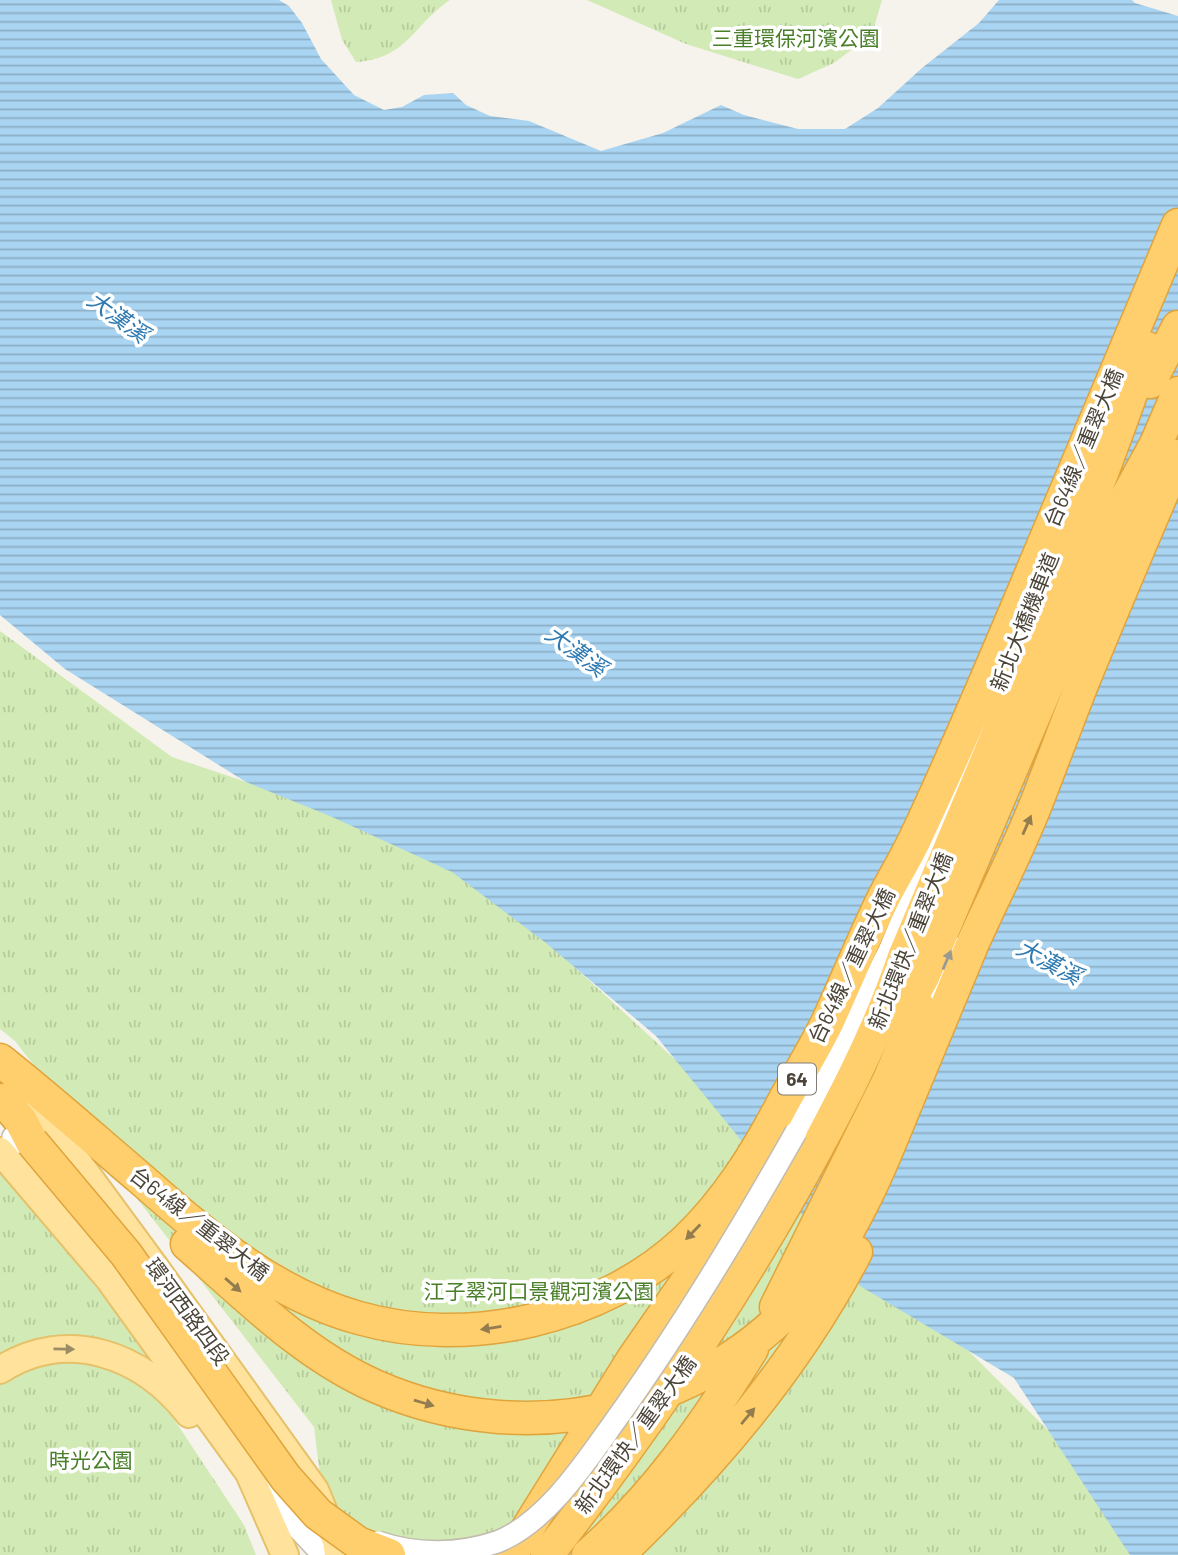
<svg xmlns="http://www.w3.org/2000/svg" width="1178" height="1555" viewBox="0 0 1178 1555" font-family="Barlow,'Noto Sans TC',sans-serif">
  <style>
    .park { fill: url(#park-tufts) }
    .water { fill: url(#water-rules) }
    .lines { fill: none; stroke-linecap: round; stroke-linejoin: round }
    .minor-casing { stroke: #c2bbae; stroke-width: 24 }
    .major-casing { stroke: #e6c16a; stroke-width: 30 }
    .highway-casing { stroke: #e0a43c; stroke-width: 35 }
    .minor { stroke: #fff; stroke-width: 21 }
    .major { stroke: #ffe39c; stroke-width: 26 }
    .highway { stroke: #ffcf6e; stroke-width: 32 }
    .minor-bridge-casing { stroke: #c2bbae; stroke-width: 24; stroke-linecap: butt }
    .highway-bridge-casing { stroke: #e0a43c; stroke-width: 35; stroke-linecap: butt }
    .minor-bridge { stroke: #fff; stroke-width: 21 }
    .highway-bridge { stroke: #ffcf6e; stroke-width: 32 }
    .oneway { fill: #937c4e }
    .oneway2 { fill: #9c9892 }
    .oneway3 { fill: #9c8c66 }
    .labels { text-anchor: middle; stroke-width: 7; stroke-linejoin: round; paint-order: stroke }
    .shield { fill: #fff; stroke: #817c74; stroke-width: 2 }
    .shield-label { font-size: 19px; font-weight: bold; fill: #4b4439 }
    .park-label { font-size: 21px; fill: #4a7f2a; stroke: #fff }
    .street-label { font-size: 21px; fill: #4b4439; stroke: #fff }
    .water-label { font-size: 23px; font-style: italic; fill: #2e7ab2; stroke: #fff }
  </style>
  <defs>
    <pattern id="park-tufts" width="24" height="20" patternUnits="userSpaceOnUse" patternTransform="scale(1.75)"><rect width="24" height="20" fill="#d2eab5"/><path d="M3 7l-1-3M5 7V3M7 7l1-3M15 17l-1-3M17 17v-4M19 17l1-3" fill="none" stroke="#b6ca9c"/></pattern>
    <pattern id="water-rules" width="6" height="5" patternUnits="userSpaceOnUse" patternTransform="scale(1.75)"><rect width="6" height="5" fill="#a9d4f2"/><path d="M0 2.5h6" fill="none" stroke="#8caec5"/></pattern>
  </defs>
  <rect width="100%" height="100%" fill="#f6f3ec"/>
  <path class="park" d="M331 0H450C413 25 407 59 356 62L342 40Z
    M587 0H882L872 34 834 63 798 79 686 44Z
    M0 631 172 757 446 849 692 1075 1173 1555H330L314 1427 15 1041 0 1029Z
    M0 1170C55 1233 106 1298 154 1366L115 1346 0 1363Z
    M92 1354 158 1395 244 1525 256 1555H0V1377L8 1371Z"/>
  <path class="water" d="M0 0H279L289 6 302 23 321 59 354 95 384 110 402 107 424 95 453 93 466 105 490 116 529 121 601 151 663 133 721 105 744 115 798 129H845L878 108 922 68 979 23 999 0H1132L1135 3 1178 16V1555H1130L1014 1378 860 1286 656 1036 546 943 452 872 330 816 246 782 65 669 0 615Z"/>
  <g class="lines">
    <defs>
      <path id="minor" d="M922 1024 953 947
        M796 1132 889 951 998 690
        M13 1137 21 1154 122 1276
        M256 1470 297 1527 323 1555"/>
      <path id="major" d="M10 1103 32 1114 80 1165 155 1267 315 1490 336 1541 338 1555
        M0 1151 108 1278 249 1473 285 1555
        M0 1370C67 1327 142 1354 189 1414"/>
      <path id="highway" d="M1150 382 1178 327
        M897 1025 923 977 1128 495 1156 444 1178 393
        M0 1060C48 1098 94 1139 141 1179 207 1237 273 1294 359 1318 468 1349 602 1319 685 1241 728 1200 758 1151 785 1099 799 1074 814 1049 827 1023 846 982 863 940 883 899 893 879 905 860 915 839 959 746 999 650 1039 555 1085 445 1132 335 1178 225
        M3 1100 21 1121 32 1142
        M187 1244C246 1296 303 1354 375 1386 531 1455 720 1410 822 1271 857 1223 881 1166 903 1111 926 1056 949 1000 972 945 993 898 1017 852 1036 804 1052 763 1067 722 1083 682 1114 606 1146 531 1178 456
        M776 1307 889 1080 915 1018 918 1006
        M511 1555 633 1359 744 1199
        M547 1555C639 1438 719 1321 793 1191 835 1116 876 1039 904 957 989 755 1076 555 1147 348
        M588 1555C655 1497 706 1423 752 1349
        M618 1555C711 1466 796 1367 856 1252"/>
    </defs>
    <use href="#minor" class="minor-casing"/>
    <use href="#major" class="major-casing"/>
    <use href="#highway" class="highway-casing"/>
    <use href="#minor" class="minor"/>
    <use href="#major" class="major"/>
    <use href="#highway" class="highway"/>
    <defs>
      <path id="minor-bridge" d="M378 1542C416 1555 458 1555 497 1542 546 1523 585 1463 615 1421 681 1329 740 1231 796 1132"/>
      <path id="highway-bridge" d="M32 1142 126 1254 286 1478 318 1514 358 1543 389 1555"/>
    </defs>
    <use href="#minor-bridge" class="minor-bridge-casing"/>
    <use href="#highway-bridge" class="highway-bridge-casing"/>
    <use href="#minor-bridge" class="minor-bridge"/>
    <use href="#highway-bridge" class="highway-bridge"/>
  </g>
  <defs><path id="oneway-solid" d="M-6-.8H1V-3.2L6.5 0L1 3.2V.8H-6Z" transform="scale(1.75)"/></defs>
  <g class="oneway">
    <use href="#oneway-solid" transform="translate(1027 825) rotate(-66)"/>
    <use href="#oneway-solid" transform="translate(693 1232) rotate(134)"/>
    <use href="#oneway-solid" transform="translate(233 1285) rotate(41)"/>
    <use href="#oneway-solid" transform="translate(491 1328) rotate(171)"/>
    <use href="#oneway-solid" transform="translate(424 1403) rotate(16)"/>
    <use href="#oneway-solid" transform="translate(748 1416) rotate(-50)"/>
  </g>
  <use class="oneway2" href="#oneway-solid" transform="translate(947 960) rotate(-67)"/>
  <use class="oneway3" href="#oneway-solid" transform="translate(64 1349) rotate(1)"/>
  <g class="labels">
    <rect class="shield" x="778" y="1063.5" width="38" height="31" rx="5"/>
    <g class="shield-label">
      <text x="797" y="1086">64</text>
    </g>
    <g class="park-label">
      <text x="796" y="46">三重環保河濱公園</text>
      <text x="539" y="1299">江子翠河口景觀河濱公園</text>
      <text x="91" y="1468">時光公園</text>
    </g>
    <g class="street-label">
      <text transform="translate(1084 448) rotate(-67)" y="7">台64線／重翠大橋</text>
      <text transform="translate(1025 622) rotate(-68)" y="7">新北大橋機車道</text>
      <text transform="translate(911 941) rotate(-68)" y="7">新北環快／重翠大橋</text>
      <text transform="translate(852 966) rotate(-64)" y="7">台64線／重翠大橋</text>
      <text transform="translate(199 1224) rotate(38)" y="7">台64線／重翠大橋</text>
      <text transform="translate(187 1312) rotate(54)" y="7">環河西路四段</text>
      <text transform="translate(636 1435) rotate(-54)" y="7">新北環快／重翠大橋</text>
    </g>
    <g class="water-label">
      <text transform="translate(118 317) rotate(36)" y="8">大漢溪</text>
      <text transform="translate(576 651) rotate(36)" y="8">大漢溪</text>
      <text transform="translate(1049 962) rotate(28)" y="8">大漢溪</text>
    </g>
  </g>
</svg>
